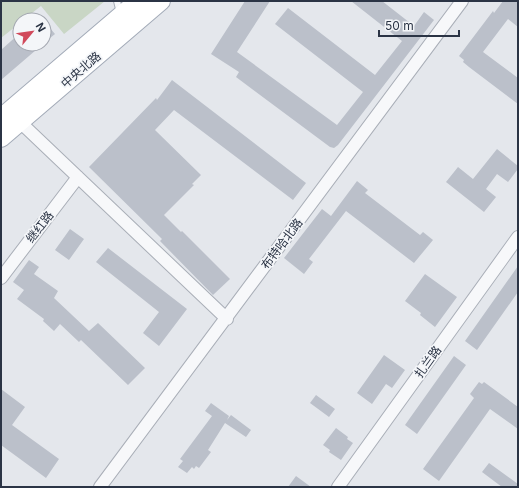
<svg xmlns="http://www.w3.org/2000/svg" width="519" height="488" viewBox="0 0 519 488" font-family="Inter,'Noto Sans SC',sans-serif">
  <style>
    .green { fill: #c9d6c5 }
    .building { fill: #bbc0ca }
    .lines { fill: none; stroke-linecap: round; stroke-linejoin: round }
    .lane-casing { stroke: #a9aeb7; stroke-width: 8 }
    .street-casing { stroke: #a9aeb7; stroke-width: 14 }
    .primary-casing { stroke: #a3abb8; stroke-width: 20 }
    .lane { stroke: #f7f8fa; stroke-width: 6 }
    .street { stroke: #f7f8fa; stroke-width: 12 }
    .primary { stroke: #fff; stroke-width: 18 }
    .labels { text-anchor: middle; stroke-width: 3.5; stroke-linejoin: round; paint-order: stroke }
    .street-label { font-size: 12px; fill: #2b3445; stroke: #f4f6f9 }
  </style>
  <rect width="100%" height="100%" fill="#e4e7ec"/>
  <path class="green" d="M1 1H105L64 34 41 6 23 20H20V23L1 38Z"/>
  <path class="building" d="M245 1H270L237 52 337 125 363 92 275 24 288 8 375 75 402 41 351 1H382L414 26 424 12 434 20 338 145 334 148 330 147 236 77 239 72 211 54Z
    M503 1H518V27L508 19 483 52 518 78V104L469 67 463 62 464 60 459 56 493 11 494 13Z
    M44 21 55 34 44 43Z
    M20 33V44H43L1 80V50Z
    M172 80 306 183 293 200 174 110 155 130 201 175 192 184 194 185 164 215 181 232 182 231 230 279 213 295 160 241 162 239 89 167 156 98 157 100Z
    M497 149 518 166V169L508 182 497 174 486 189 496 197 484 212 446 182 458 167 473 179Z
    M357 181 368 190 365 193 420 235 423 232 433 240 414 263 346 211 309 259 313 262 304 274 284 258 322 209 331 216Z
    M70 229 84 239 69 260 55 250Z
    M108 248 187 309 159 346 143 333 159 312 96 262Z
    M29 260 39 267 34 274 58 291 54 298 89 331 98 323 145 368 128 385 81 340 79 342 60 324 54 331 43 321 44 319 17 299 24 290 13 282Z
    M518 266V292L477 350 465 341Z
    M425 274 457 297 435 327 420 315 421 313 405 301Z
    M384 355 405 370 392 388 386 384 372 404 357 393Z
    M454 356 466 365 417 434 405 425Z
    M479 382 482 384 484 382 518 407V429L490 409 439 481 423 469 474 398 470 394Z
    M1 389 25 407 12 425 59 459 46 478 1 445Z
    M316 395 335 409 329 417 310 403Z
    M211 403 229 416 227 420 231 415 251 430 246 437 225 423 208 450 211 452 199 468 196 466 194 469 192 467 187 473 178 467 183 461 180 459 212 416 205 411Z
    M336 428 348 437 347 439 353 443 341 460 329 452 330 450 323 445Z
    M489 463 518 484V487H502L482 472Z
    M296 476 311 487H288Z"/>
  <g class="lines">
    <defs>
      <path id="lane" d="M117 1 120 13"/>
      <path id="street" d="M20 122 227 319
        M1 278 78 177
        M100 487 462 1
        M338 487 518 237"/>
      <path id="primary" d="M1 118 138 1
        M1 138 161 1"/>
    </defs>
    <use href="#lane" class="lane-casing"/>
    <use href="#street" class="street-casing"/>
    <use href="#primary" class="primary-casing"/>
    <use href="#lane" class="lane"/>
    <use href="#street" class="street"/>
    <use href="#primary" class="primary"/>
  </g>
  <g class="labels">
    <g class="street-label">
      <text transform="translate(81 70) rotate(-41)" y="4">中央北路</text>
      <text transform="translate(40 227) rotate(-52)" y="4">继红路</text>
      <text transform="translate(282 244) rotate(-53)" y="4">布特哈北路</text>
      <text transform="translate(428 362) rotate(-54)" y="4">扎兰路</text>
    </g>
  </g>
  <rect width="519" height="488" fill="none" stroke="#2b3445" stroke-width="4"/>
  <g transform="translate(32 32) rotate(61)"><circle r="19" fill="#f4f6f9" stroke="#a4a8b1"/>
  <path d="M0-3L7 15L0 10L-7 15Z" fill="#d1495b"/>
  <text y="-6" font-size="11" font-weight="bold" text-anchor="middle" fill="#2b3445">N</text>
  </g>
  <path d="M379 30v6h80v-6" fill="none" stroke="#2b3445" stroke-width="2"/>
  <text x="385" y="30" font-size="12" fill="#2b3445" stroke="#f4f6f9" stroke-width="3" paint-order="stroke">50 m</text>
</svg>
